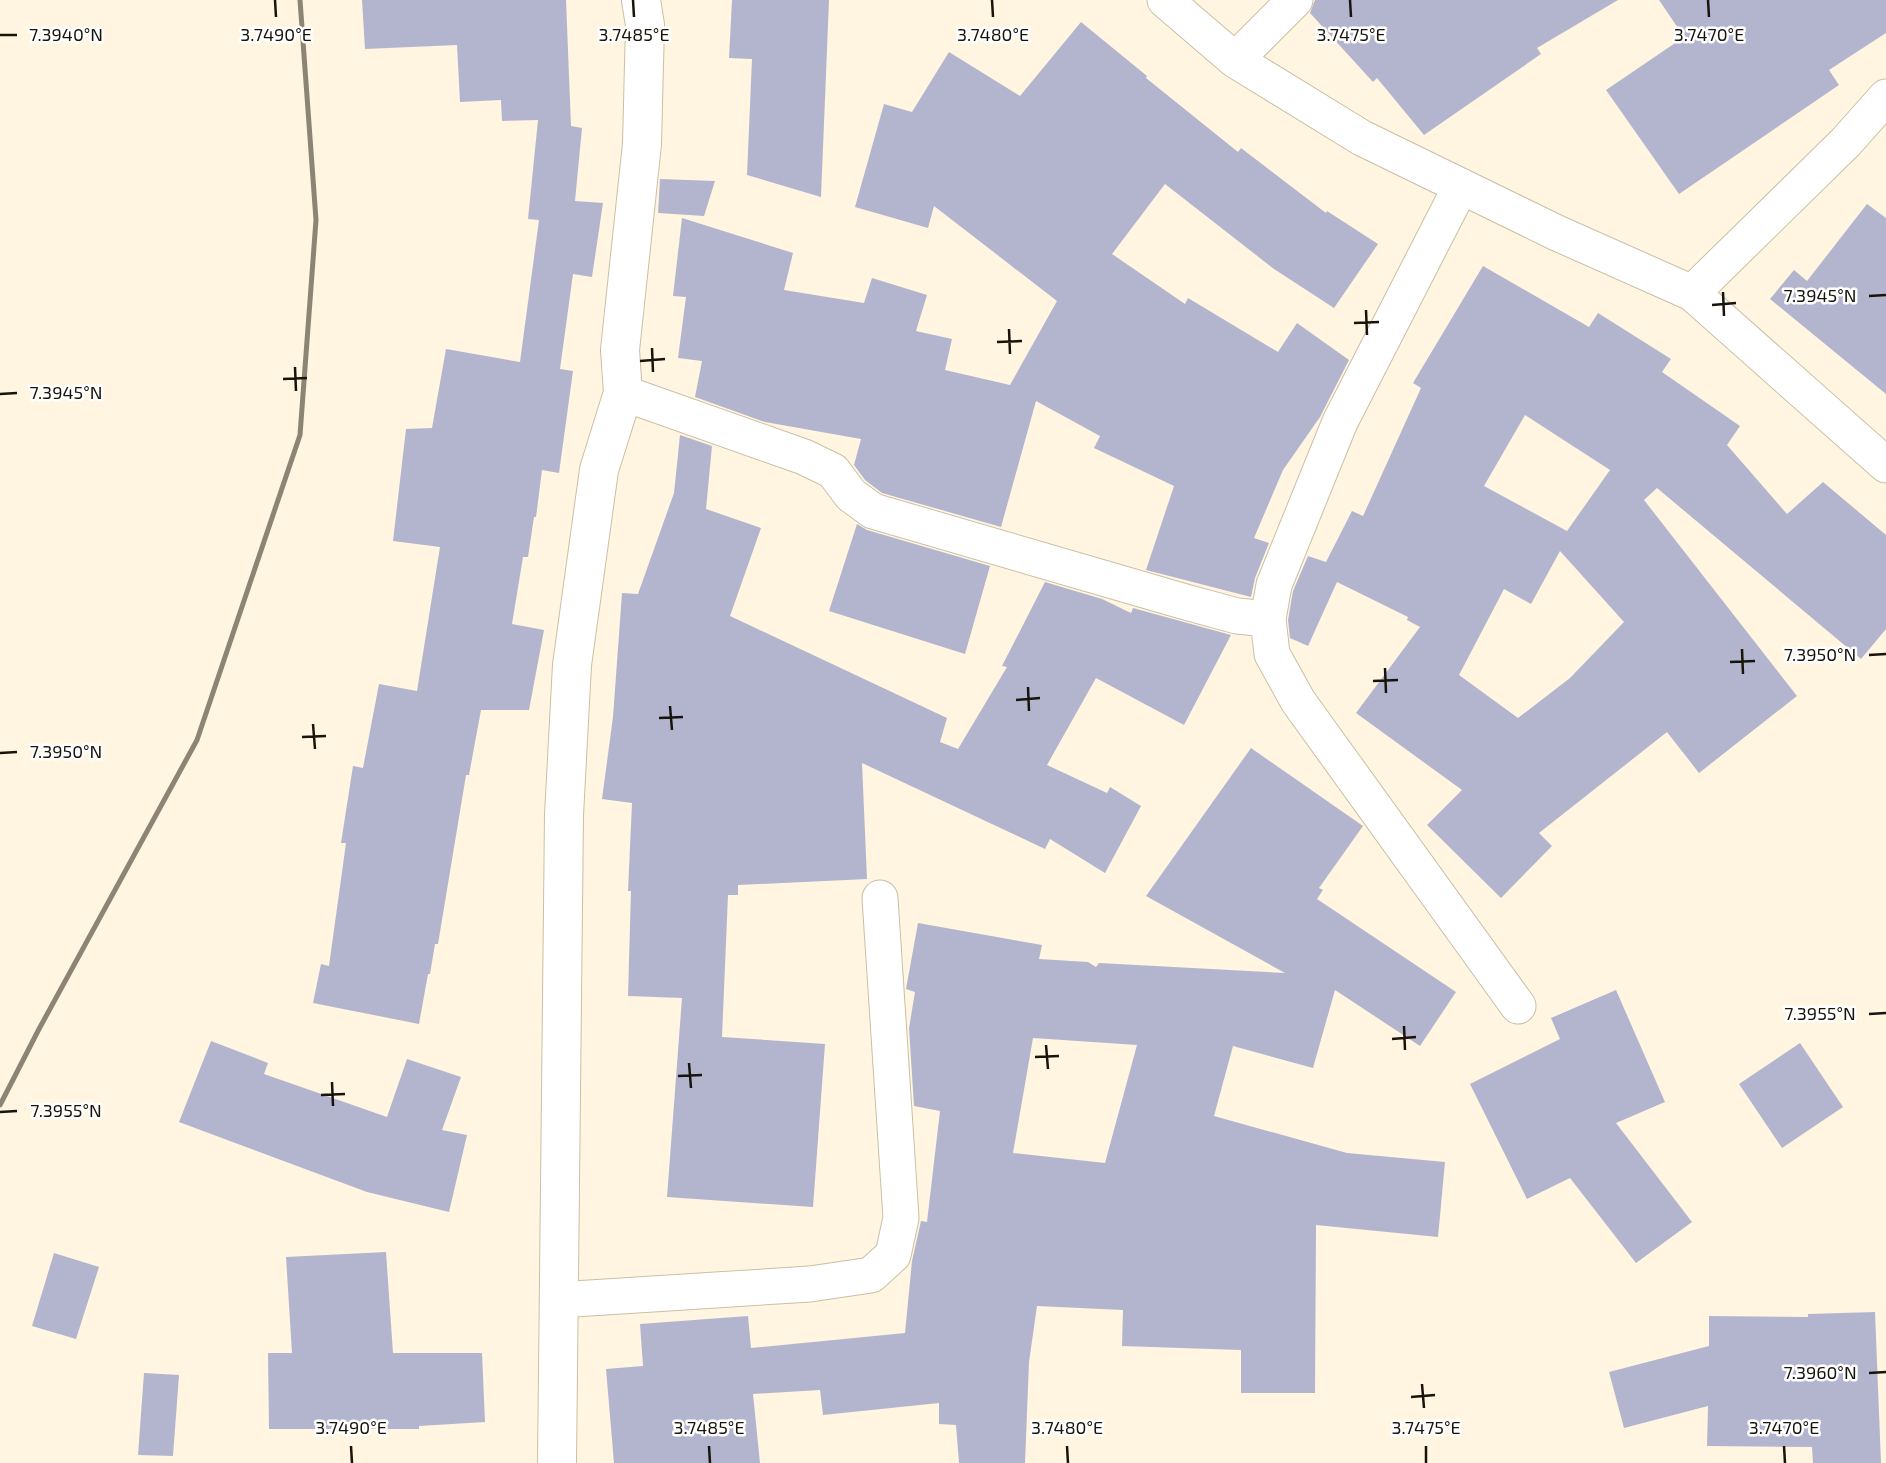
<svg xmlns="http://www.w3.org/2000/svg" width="1886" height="1463" viewBox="0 0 1886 1463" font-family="'Exo 2',sans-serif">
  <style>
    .building { fill: #b3b5cf; fill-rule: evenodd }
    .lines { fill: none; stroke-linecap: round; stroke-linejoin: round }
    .street-casing { stroke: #cbbfa5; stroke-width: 37 }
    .secondary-casing { stroke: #cbbfa5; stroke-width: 40 }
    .street { stroke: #fff; stroke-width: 35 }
    .secondary { stroke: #fff; stroke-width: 38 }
    .rail { stroke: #8c8576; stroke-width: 5 }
    .ticks { fill: none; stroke: #18140b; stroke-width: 2.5 }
    .ticks-label { font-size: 18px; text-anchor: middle; fill: #18140b; stroke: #fff; stroke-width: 5; stroke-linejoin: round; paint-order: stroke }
  </style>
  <rect width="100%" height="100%" fill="#fff5e0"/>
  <path class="building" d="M362 0H566L571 126 582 128 575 201 603 203 592 277 573 274 560 369 573 371 559 473 542 470 536 517H534L528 557H523L512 624 544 630 529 710H481L469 775H466L438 944H435L430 974H428L419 1024 313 1003 321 964 329 966 346 843H341L353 766 363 768 379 684 417 691 440 547 393 541 406 429 432 428 446 349 520 362 539 220 528 219 538 120 502 121 501 100 460 102 457 45 365 49Z
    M732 0H829L821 197 747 175 752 59 729 58Z
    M1315 0H1618L1537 48 1541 54 1424 135 1377 78 1373 82 1310 13Z
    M1659 0H1886V33L1829 70 1839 85 1679 194 1606 90 1684 37Z
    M1081 22 1147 76 1146 78 1238 152 1241 148 1326 213 1327 211 1378 244 1334 308 1274 269 1165 184 1112 254 1185 304 1188 298 1278 352 1297 323 1349 360 1320 417 1283 470 1254 538 1269 543 1255 578 1251 597 1146 570 1174 486 1094 448 1100 436 1036 401 1001 527 882 493 865 480 854 465 861 439 765 422 695 397 702 361 678 358 686 297 673 296 682 218 793 253 784 290 864 303 872 278 927 295 916 331 952 339 945 370 1010 385 1057 301 934 206 928 228 855 207 884 104 912 112 949 52 1020 96Z
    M660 179 715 181 704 216 658 213Z
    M1867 204 1886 218V394L1770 299 1794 270 1807 281Z
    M1483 266 1589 327 1598 313 1671 359 1662 372 1740 426 1727 445 1787 514 1823 482 1886 535V629L1861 659 1657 488 1644 500 1797 696 1699 773 1667 732 1539 833 1552 846 1501 898 1427 825 1462 790 1356 713 1420 627 1407 620 1408 617 1337 582 1308 646 1290 638 1288 620 1293 591 1308 556 1326 562 1352 511 1363 516 1421 388 1413 383ZM1525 415 1610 470 1567 531 1484 486ZM1560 551 1624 622 1570 678 1518 718 1459 675 1504 589 1531 604Z
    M680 435 712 446 706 509 761 528 730 616 947 718 940 742 958 749 1007 667 1002 666 1045 582 1102 599 1131 613 1133 608 1231 635 1184 725 1096 678 1047 765 1107 793 1110 787 1141 806 1105 873 1050 839 1045 849 862 763 867 879 738 885V895H728L722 1037 825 1044 813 1207 667 1197 682 998 628 996 631 891H628L632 803 602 799 613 717 622 593 638 594 674 493Z
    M857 524 867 530 990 566 965 654 829 611Z
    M1251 748 1363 826 1319 888 1323 890 1317 899 1456 992 1420 1046 1335 990 1313 1068 1233 1046 1214 1116 1347 1153 1445 1162 1438 1237 1316 1225 1315 1393H1241V1350L1122 1346 1123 1310 1037 1306 1029 1362 1025 1463H959L956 1425 939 1424V1403L823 1415 820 1390 753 1394 760 1463H614L606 1369 643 1366 640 1324 748 1316 751 1348 905 1333 912 1261 921 1221 927 1222 940 1111 914 1106 909 1028 915 992 906 989 918 923 1042 945 1039 959 1088 962 1096 967 1099 963 1285 973 1146 896ZM1033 1038 1137 1045 1105 1163 1013 1153Z
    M1616 990 1665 1102 1616 1123 1692 1222 1636 1263 1570 1178 1527 1199 1470 1084 1560 1039 1551 1018Z
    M211 1041 268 1063 264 1074 387 1117 407 1059 461 1077 442 1130 467 1135 449 1212 367 1192 179 1122Z
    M1800 1043 1843 1107 1782 1148 1739 1084Z
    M386 1252 393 1353H482L485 1422 419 1426V1429H269L268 1353H292L286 1257Z
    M54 1253 99 1267 76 1339 32 1326Z
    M1875 1312 1881 1463H1813L1812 1447 1707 1446 1708 1406 1624 1428 1609 1372 1709 1346V1316L1808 1317V1314Z
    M144 1373 179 1375 173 1456 138 1455Z"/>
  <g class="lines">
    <defs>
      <path id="street" d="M1165 0 1235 60 1362 138 1557 233 1692 293 1886 465
        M1235 60 1295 0
        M1461 186 1340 422 1274 585 1268 619 1272 654 1298 701 1518 1006
        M1692 293 1846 142 1886 97
        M623 393 804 457 833 471 851 495 873 511 1182 601 1237 616 1268 619
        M558 1300 810 1284 871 1275 893 1255 901 1218 880 898"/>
      <path id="secondary" d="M557 1463 564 815 572 665 599 470 623 393 620 350 642 144 645 25 641 0"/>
    </defs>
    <use href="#street" class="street-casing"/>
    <use href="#secondary" class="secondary-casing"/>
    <use href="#street" class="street"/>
    <use href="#secondary" class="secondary"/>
    <path class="rail" d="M0 1105 39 1029 197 740 300 435 316 220 300 0"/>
  </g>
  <path class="ticks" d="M275 0 276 17M633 0 634 17M992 0 993 17M1350 0 1351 17M1708 0 1709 17M0 35H17M1723 292 1724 316M1869 296 1886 295M1712 305 1736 303M1366 310 1367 335M1354 323 1379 322M1009 329 1010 354M997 342 1022 341M652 348 653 372M640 361 665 359M295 367 296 391M283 379 307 378M0 394 17 393M1742 649 1743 674M1869 655 1886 654M1730 662 1755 661M1385 668 1386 693M1373 681 1398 680M1028 687 1029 711M1016 700 1040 698M670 706 672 730M659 718 683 717M313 724 315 749M302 737 326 736M0 753 17 752M1869 1014 1886 1013M1404 1026 1405 1050M1392 1039 1416 1037M1046 1045 1048 1069M1035 1057 1059 1056M689 1063 691 1088M678 1076 702 1075M332 1082 333 1106M321 1095 345 1094M0 1112 17 1111M1869 1373 1886 1372M1422 1384 1424 1408M1411 1397 1435 1395M351 1446 352 1463M709 1446 710 1463M1067 1446 1068 1463M1426 1446V1463M1784 1446 1785 1463"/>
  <g class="ticks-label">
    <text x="66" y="41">7.3940°N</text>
    <text x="276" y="41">3.7490°E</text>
    <text x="634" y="41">3.7485°E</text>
    <text x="993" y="41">3.7480°E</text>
    <text x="1351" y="41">3.7475°E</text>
    <text x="1709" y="41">3.7470°E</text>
    <text x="1820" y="302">7.3945°N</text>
    <text x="66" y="399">7.3945°N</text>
    <text x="1820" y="661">7.3950°N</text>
    <text x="66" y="758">7.3950°N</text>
    <text x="1820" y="1020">7.3955°N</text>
    <text x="66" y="1117">7.3955°N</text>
    <text x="1820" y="1379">7.3960°N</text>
    <text x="351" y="1434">3.7490°E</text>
    <text x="709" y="1434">3.7485°E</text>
    <text x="1067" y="1434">3.7480°E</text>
    <text x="1426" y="1434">3.7475°E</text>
    <text x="1784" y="1434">3.7470°E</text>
  </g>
</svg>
